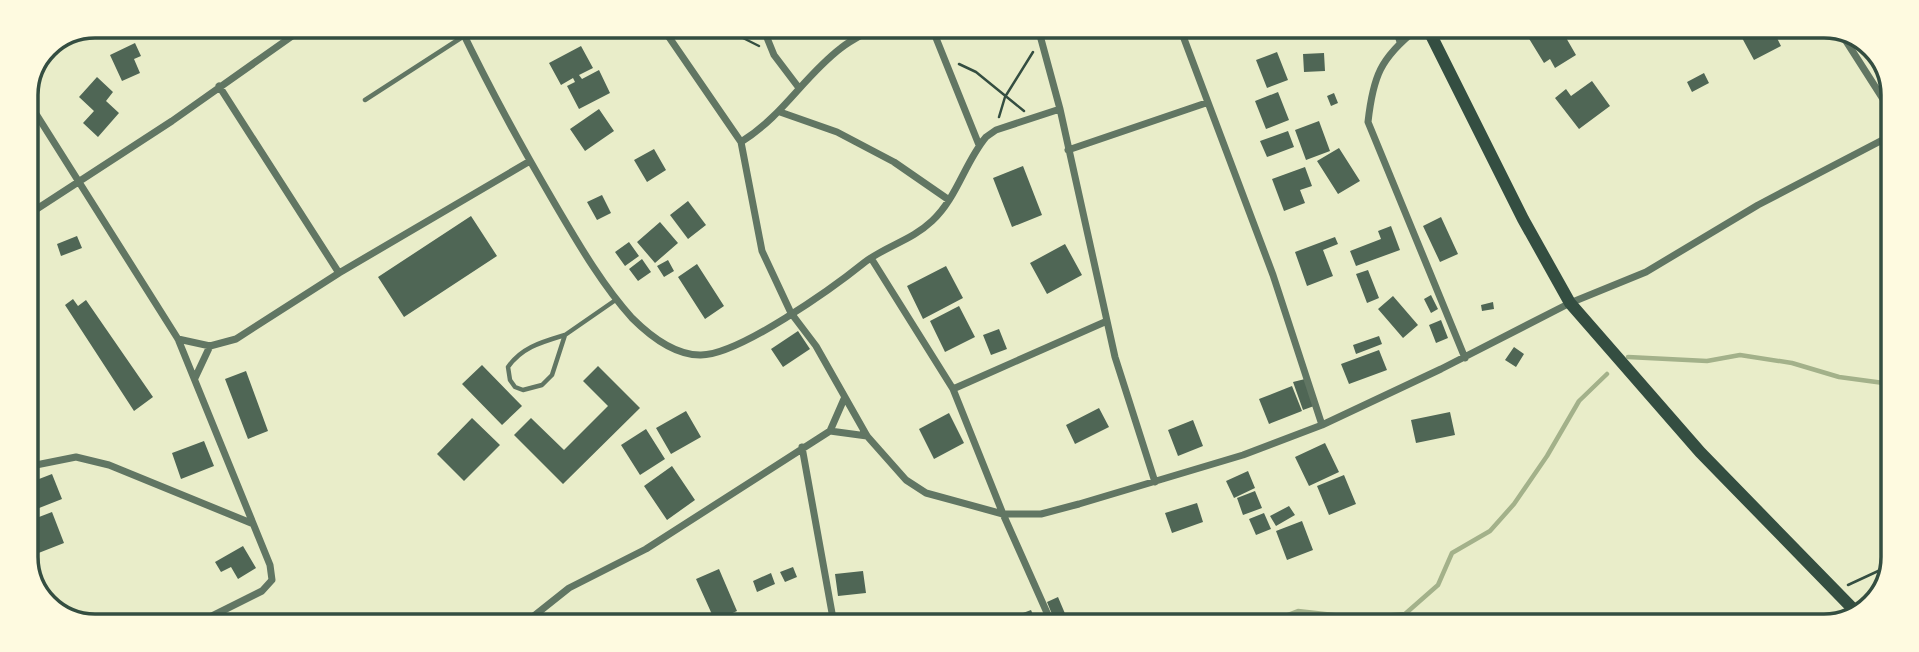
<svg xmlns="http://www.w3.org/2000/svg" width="1919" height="652" viewBox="0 0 1919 652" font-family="Mulish,sans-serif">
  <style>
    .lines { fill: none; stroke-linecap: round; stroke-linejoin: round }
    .stream { stroke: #a3b18a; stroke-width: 4.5 }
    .building { fill: #4f6655 }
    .path { stroke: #344e41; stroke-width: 2.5 }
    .service { stroke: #617663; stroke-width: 4.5 }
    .minor { stroke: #617663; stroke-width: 7 }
    .primary { stroke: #344e41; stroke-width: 12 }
    .rim { fill: none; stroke: #344e41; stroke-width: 3.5 }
  </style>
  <rect width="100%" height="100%" fill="#e9edc9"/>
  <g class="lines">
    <path class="stream" d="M1628 357 1707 361 1740 355 1792 363 1839 377 1891 384
      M1262 625 1298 611 1360 618 1405 614 1438 585 1452 553 1490 531 1514 504 1547 456 1579 401 1607 374"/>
  </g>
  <path class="building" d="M1541 29H1561L1576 55 1555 68 1550 59 1544 63 1528 37Z
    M1752 30H1773L1781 46 1754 60 1741 36Z
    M135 43 141 56 134 59 140 73 122 81 110 55Z
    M581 46 593 68 579 75 582 79 599 70 610 93 579 109 567 86 575 82 573 78 561 85 549 63Z
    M1277 52 1288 80 1267 88 1256 60Z
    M1324 53 1325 71 1304 72 1303 54Z
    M1704 73 1709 83 1692 92 1687 82Z
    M97 77 113 92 106 101 119 113 98 137 83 123 94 111 79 97Z
    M1592 81 1610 106 1579 129 1555 98 1566 89 1571 96Z
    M1278 92 1289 120 1266 129 1255 101Z
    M1334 93 1338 103 1331 106 1327 96Z
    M599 109 614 131 585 151 570 129Z
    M1319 121 1330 151 1306 160 1295 130Z
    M1288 131 1294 147 1267 157 1260 141Z
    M1339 148 1360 181 1338 194 1317 161Z
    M654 149 666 170 647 182 634 160Z
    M32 166 35 171 26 176V169Z
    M1023 166 1042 215 1012 227 993 178Z
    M1305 167 1312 186 1300 190 1305 203 1284 211 1272 179Z
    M602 195 611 213 597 220 587 202Z
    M688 201 706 225 688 239 670 215Z
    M471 216 497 256 404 317 378 277Z
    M1441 217 1458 254 1440 262 1423 226Z
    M660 222 678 243 655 263 637 242Z
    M1391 226 1400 250 1356 266 1350 251 1381 239 1378 231Z
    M77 236 82 248 61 256 57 244Z
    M1335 237 1338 244 1323 250 1333 276 1307 286 1295 252Z
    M629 242 639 256 625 266 615 252Z
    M1065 244 1082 275 1047 294 1030 263Z
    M642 259 651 272 638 281 629 269Z
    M668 260 674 271 664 277 657 266Z
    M697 264 724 306 705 319 678 277Z
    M946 266 963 298 923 319 907 286Z
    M1368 270 1379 298 1367 303 1356 274Z
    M1431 295 1438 309 1431 313 1424 299Z
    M1393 296 1418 325 1403 338 1378 309Z
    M73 299 78 306 86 300 153 397 134 411 65 305Z
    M1493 302 1494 309 1482 311 1481 305Z
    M959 306 975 337 945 352 930 321Z
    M1441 320 1448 338 1436 343 1429 325Z
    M999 329 1007 349 991 355 983 335Z
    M798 331 810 349 783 367 771 349Z
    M1379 336 1382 344 1356 354 1353 345Z
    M1514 347 1524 354 1516 367 1505 360Z
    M1379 350 1387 370 1349 384 1341 364Z
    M482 365 522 406 502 425 462 384Z
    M598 366 640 408 563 484 514 435 531 418 564 450 608 406 583 381Z
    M246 371 268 431 248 439 225 379Z
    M1305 379 1314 406 1303 410 1293 382Z
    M1292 386 1302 411 1269 424 1259 399Z
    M1099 408 1109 427 1075 444 1066 425Z
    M686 411 701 437 671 454 656 428Z
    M1450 412 1455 435 1416 443 1411 420Z
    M949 413 964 443 934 459 919 429Z
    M472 418 500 445 464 481 437 454Z
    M1193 420 1203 446 1178 456 1168 430Z
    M646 429 665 459 640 475 621 445Z
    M204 441 214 466 181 479 172 453Z
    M1325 443 1339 472 1309 486 1295 457Z
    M672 466 695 500 667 520 644 486Z
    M1248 471 1255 488 1234 498 1226 481Z
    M52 474 62 499 29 512 26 484Z
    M1344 475 1356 504 1329 515 1317 486Z
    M1255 491 1262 508 1243 515 1237 498Z
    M1197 503 1203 522 1172 533 1165 513Z
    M1289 506 1295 515 1276 526 1270 516Z
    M52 512 64 543 36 554 26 522Z
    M1264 513 1271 529 1256 535 1249 519Z
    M1302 521 1313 550 1287 560 1276 531Z
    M243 546 256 568 238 579 231 567 221 572 215 562Z
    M793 567 797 577 785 582 780 572Z
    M719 569 737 611 715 621 696 579Z
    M863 571 866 593 838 596 835 574Z
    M771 573 775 584 757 592 753 581Z
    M1058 597 1069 623 1065 624H1056L1047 602Z
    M1031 610 1037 624H1018L1026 621 1023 613Z
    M1704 614 1710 626 1693 625 1690 621Z
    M445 616 454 623H439Z
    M1138 616 1142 624H1116Z"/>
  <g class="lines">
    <path class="path" d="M723 28 759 46
      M959 64 976 72 1024 111
      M999 117 1005 97 1033 52
      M1848 585 1889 566"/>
    <path class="service" d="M365 100 464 36
      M565 335C542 342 522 347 508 367L510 380 515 387 523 390 542 385 552 375 565 335 617 299"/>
    <path class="minor" d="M460 27C489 87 521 146 555 204 578 243 602 285 632 318 650 336 674 355 700 355 738 356 834 287 865 262 886 246 912 240 932 221 957 198 965 162 986 137L996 130 1060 109
      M662 27 741 142 762 251 791 313 816 346 867 436 906 480 926 493 1003 514H1041L1079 504 1243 455 1322 425 1441 369 1570 303 1646 272 1758 205 1892 135
      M763 28 774 55 799 88
      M923 28 935 35
      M932 28 979 145
      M1038 28 1060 109 1115 357 1155 482
      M1180 28 1273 275 1322 425
      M1396 29 1400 42
      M1417 29C1380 58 1373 77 1368 122L1465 358
      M1839 30 1892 113
      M464 36 476 27
      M219 86 339 273
      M26 98 178 339 270 565 272 580 262 591 200 622
      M780 112 837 132 894 162 949 200
      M741 142C784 115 803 77 841 48 851 40 864 34 874 28
      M1068 150 1206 103
      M26 216 172 121 305 27
      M871 258 953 389 1003 514 1052 624
      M178 339 210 346 236 339 339 273 530 161
      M195 378 210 346
      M953 389 1107 321
      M830 431 867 436
      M802 447 834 624
      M26 467 76 457 109 465 251 523
      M54 608 89 622
      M525 623 569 588 646 549 830 431 844 399"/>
    <path class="primary" d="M1428 29 1523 219 1570 303 1700 452 1858 614"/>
  </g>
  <path d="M0 0H1919V652H0ZM95 38H1824A57 57 0 0 1 1881 95V557A57 57 0 0 1 1824 614H95A57 57 0 0 1 38 557V95A57 57 0 0 1 95 38Z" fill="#fefae0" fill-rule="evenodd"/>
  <path class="rim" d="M95 38H1824A57 57 0 0 1 1881 95V557A57 57 0 0 1 1824 614H95A57 57 0 0 1 38 557V95A57 57 0 0 1 95 38Z"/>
</svg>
